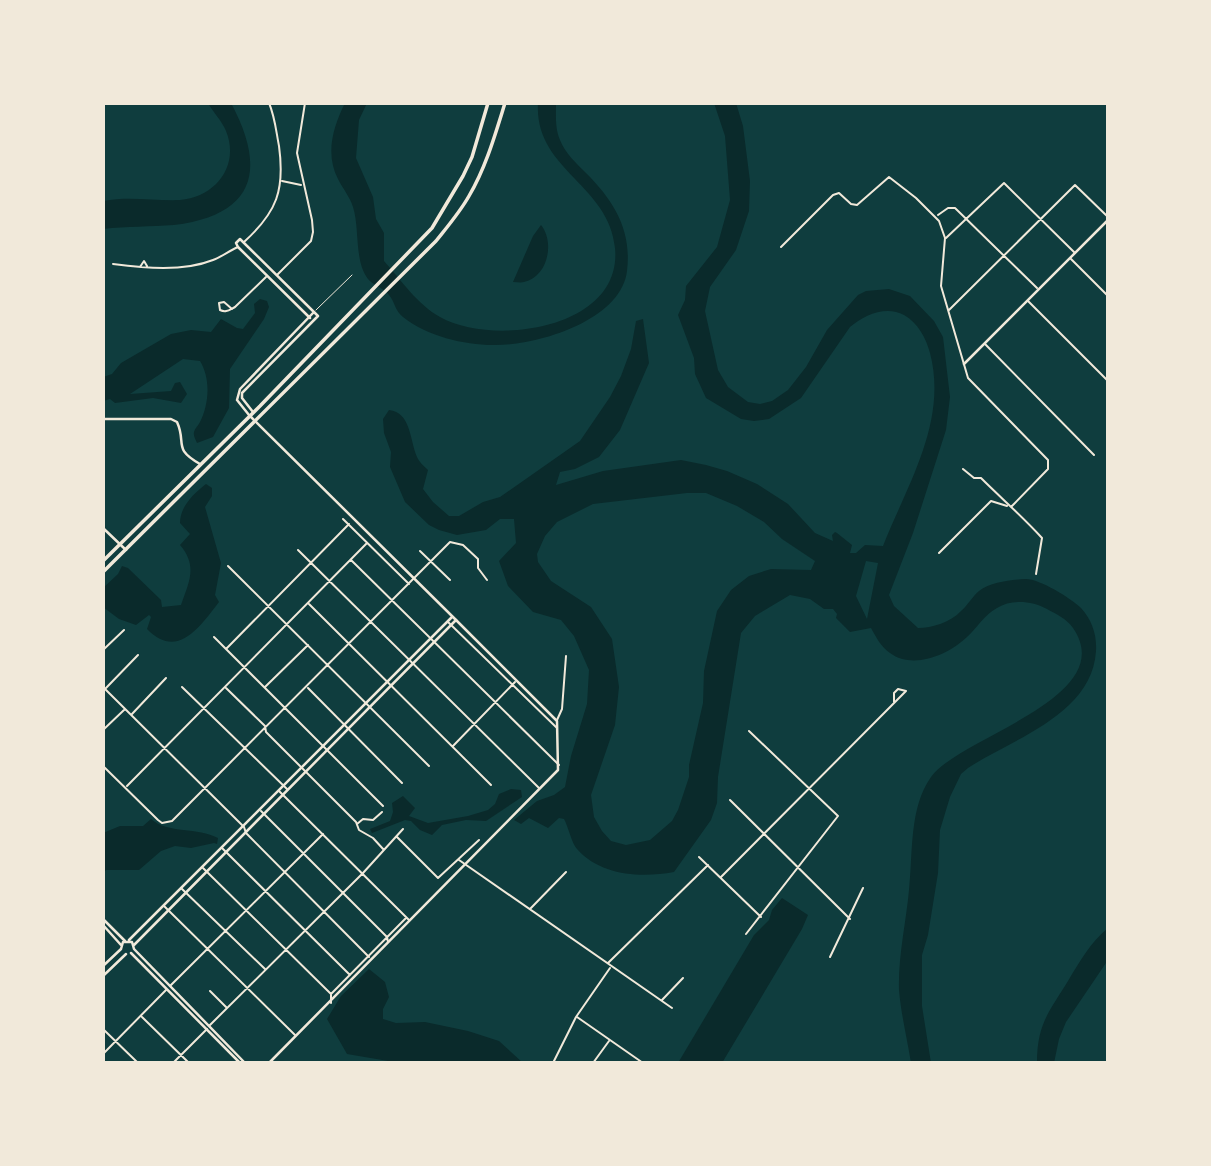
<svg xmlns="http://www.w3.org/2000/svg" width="1211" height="1166" viewBox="0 0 1211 1166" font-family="'Open Sans',sans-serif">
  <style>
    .water { fill: #0a2a2b; fill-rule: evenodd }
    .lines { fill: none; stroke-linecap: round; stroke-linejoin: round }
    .service { stroke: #f1e9da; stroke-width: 1 }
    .minor { stroke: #f1e9da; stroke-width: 2 }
    .tertiary { stroke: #f1e9da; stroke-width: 2.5 }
    .secondary { stroke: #f1e9da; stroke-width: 2.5 }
    .primary { stroke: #f1e9da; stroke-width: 3.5 }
  </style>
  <rect width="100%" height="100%" fill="#0f3d3e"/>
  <path class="water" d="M208 103H231C267 170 255 215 174 225 150 227 127 226 103 229V201C129 196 154 201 180 200 216 197 240 165 226 131 222 121 213 112 208 103Z
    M345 103H367L359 120 356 158 373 197 376 219 384 233V261C401 280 418 305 440 317 494 347 623 329 615 248 609 184 534 170 538 103H556C556 116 555 128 560 140 565 153 576 163 586 173 614 201 632 230 627 271 621 321 536 346 493 345 464 345 427 336 403 317 395 311 395 302 389 295 384 288 374 286 368 279 354 261 360 229 353 207 350 197 343 189 338 179 325 154 333 127 345 103Z
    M714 103H736L743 126 750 181 749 211 736 250 710 287 705 311 718 370 728 387 748 402 760 404 772 401 788 390 806 367 827 330 858 295 866 291 889 289 910 296 934 321 943 337 950 397 946 430 913 533 889 595 894 606 918 628C932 628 951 622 961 611 968 605 972 597 979 591 991 582 1010 580 1025 579 1038 578 1071 598 1081 608 1092 620 1097 635 1096 651 1092 715 1012 739 968 768L961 774 950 797 940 830 938 873 928 935 922 955V1006L931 1063H911C907 1038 901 1014 899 990 898 956 906 923 909 890 913 853 909 808 931 777 959 737 1121 698 1073 628 1067 619 1056 614 1047 609 1032 601 1012 599 997 608 985 614 976 629 967 637 948 655 913 670 890 653 881 647 876 637 871 628L850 632 836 618 837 614 833 609H824L810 599 790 595 755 616 741 633 718 777 717 803 711 820 674 872C641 878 601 876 577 849 572 844 568 826 564 819L559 818 548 828 529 818 521 824 514 820 537 801 554 795 565 787 571 756 587 704 589 670 574 636 561 620 533 612 508 586 499 561 516 543 514 519H500L486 530 457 535 439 530 429 525 405 502 390 467 391 452 384 433 383 419 389 410C411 412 410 441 417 457 419 462 424 466 428 470L423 489 433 502 449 516H459L483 502 500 497 580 441 610 397 621 376 631 349 636 321 643 319 649 363 620 430 599 457 575 469 560 472 556 485 603 471 681 460 706 465 727 471 757 484 788 504 815 533 833 541 832 535 835 532 837 533 852 545 850 553H856L865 545 883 546C907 485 948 422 930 353 926 338 918 323 904 315 886 305 864 315 850 327L801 398 769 419 754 421 741 419 706 398 695 374 694 358 678 315 685 300 686 286 717 247 730 200 725 136ZM687 493H706L737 506 764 522 782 539 815 561 811 570 771 569 749 576 731 590 717 611 704 671 703 703 689 765V777L678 810 672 821 650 840 626 845 611 841 602 831 594 817 591 795 615 725 619 687 612 639 591 607 551 581 538 562 537 554 545 536 557 522 593 504ZM866 561 878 563 867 619 856 596Z
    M541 225C555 242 548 277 524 282 521 283 517 282 513 282L533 236Z
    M260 299 267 301 269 307 264 319 230 369 229 408 213 437 197 443C196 440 193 436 194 432 195 428 198 426 200 422 209 404 211 379 200 361L183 359 130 394 171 391 175 383 180 382 187 394 181 403 153 398 115 403 110 399 103 401V377L112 374 121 363 171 334 191 330 211 332 221 319 237 328 243 329 255 313 254 304Z
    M206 484 212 488V496L205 507 221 563 215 595 219 602C201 625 178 661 147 629L151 617 149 615 136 625 119 619 103 607V588L118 574 122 566 128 568 161 600 162 607 181 605C189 582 198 566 180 545L190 534 180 523C180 507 193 494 206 484Z
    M511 789 521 790 522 797 486 821 466 820 442 825 432 835 420 830 411 821 405 820 372 833 370 829 390 821 393 812 392 803 403 796 415 808 409 816 428 823 468 816 488 810 495 804 499 794Z
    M151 819C168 834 198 827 218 838L217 844 214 843 191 848 175 846 161 851 139 870H106L103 873V833L120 826H143Z
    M782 898 808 915 802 929 722 1063H678L754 935 769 920 772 910Z
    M1108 928V960L1066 1022 1059 1039 1054 1063H1037C1037 1024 1049 1012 1068 981 1080 961 1090 943 1108 928Z
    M369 969 385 982 389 997 383 1009V1019L396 1023 425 1022 468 1031 499 1041 523 1063 394 1062 347 1054 327 1019 341 996Z"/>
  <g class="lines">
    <path class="service" d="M316 310 352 275"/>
    <path class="minor" d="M282 181 301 185
      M938 215 948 208H955L1037 288
      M946 238 1004 183 1075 253
      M244 242C277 212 285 190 279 146 276 131 275 117 269 103
      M781 247 833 195 839 193 851 204 857 205 889 177 916 198 939 221 945 238 941 286 968 378 1048 460V469L1012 506
      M1071 259 1108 296
      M113 264C144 268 183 272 213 260 221 257 229 251 238 247
      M140 267 144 261 147 266
      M277 275 311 241 313 232 312 220 297 153 305 103
      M1028 301 1108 381
      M232 309 224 302 219 303 220 310C226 313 229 310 235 307L266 277
      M949 310 1075 185 1108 217
      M985 344 1094 455
      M963 469 974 478H981C1002 499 1022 516 1042 538L1036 574
      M343 519 409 584
      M298 550 539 788
      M420 551 450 580
      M939 553 991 501 1007 506
      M351 560 559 765
      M228 566 429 766
      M309 604 491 785
      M448 622 557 728
      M214 637 383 806
      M227 648 349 524
      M103 650 124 630
      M103 687 244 827 246 833 369 957
      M182 687 287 789
      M265 687 308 645
      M106 688 138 655
      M226 688 265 726 266 732 356 822 359 830 373 838 384 850
      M308 688 402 783
      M132 714 166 678
      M557 720 562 709 566 656
      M103 730 124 710
      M453 746 515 682
      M103 766 158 820 162 823 172 821 450 542 463 545 478 559V568L487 580
      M127 786 367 543
      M279 791 409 920
      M730 800 850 919
      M261 811 387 937 388 942
      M357 824 363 819 373 820 382 812
      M397 837 438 878 479 840
      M222 848 350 975
      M699 857 761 917
      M459 860 672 1008
      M203 868 331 994V1003
      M721 877 906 691 898 689 894 693V702
      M181 888 265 969
      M164 906 295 1035
      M530 909 566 872
      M746 934 838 816 749 731
      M830 957 863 888
      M608 963 708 865
      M170 986 323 834
      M210 991 226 1007
      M331 994 406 918
      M662 1000 683 978
      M142 1017 189 1063
      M577 1017 643 1063
      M210 1025 363 873 403 829
      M103 1029 138 1063
      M103 1054 166 990
      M173 1063 207 1029
      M553 1063 576 1017 610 968
      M593 1063 609 1041"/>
    <path class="tertiary" d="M238 247 236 243 240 239 318 316 242 393V398L253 412
      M238 247 310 318
      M964 364 1108 220
      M249 415 237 400 240 389 313 313
      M103 419H171L177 422C187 444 172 448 200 464
      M103 528 126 550
      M269 1063 558 770 557 721 456 620"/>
    <path class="secondary" d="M103 919 125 941
      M103 925 121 945
      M129 940 452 617
      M134 945 456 620 251 417
      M121 949 123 942H132L134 949 245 1063
      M131 953 240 1063
      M103 966 121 949
      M103 976 126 954"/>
    <path class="primary" d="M103 561 260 406 432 228 463 176 472 157 488 103
      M103 572 436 241C448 226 460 212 469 196 486 167 495 135 505 103"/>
  </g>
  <rect width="1211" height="1166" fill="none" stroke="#f1e9da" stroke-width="210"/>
</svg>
